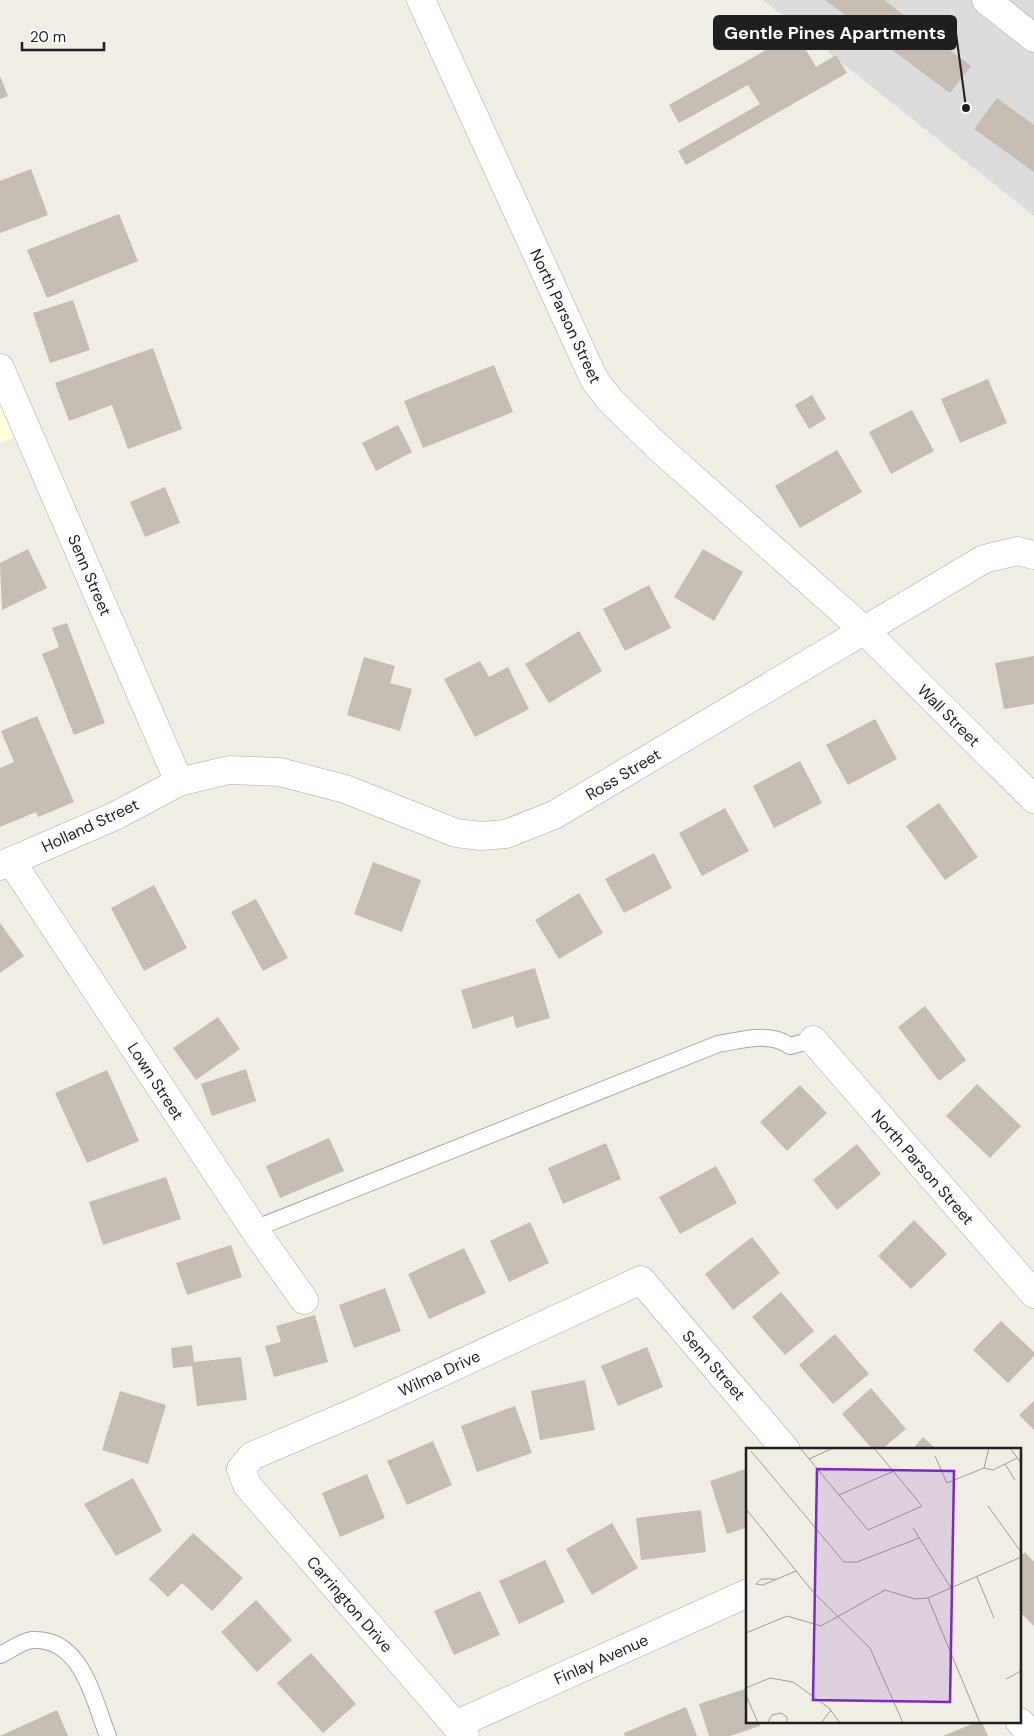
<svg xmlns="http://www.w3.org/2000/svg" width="1034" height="1736" viewBox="0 0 1034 1736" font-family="'DM Sans',sans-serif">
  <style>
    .residential { fill: #dddcdc }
    .education { fill: #feffdf }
    .building { fill: #c5bcb4 }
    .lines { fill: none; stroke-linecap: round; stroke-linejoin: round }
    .service-casing { stroke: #a6a6a6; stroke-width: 18 }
    .minor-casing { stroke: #a6a6a6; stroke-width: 29 }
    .service { stroke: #fff; stroke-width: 16 }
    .minor { stroke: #fff; stroke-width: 28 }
    .labels { text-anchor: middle; stroke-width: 4.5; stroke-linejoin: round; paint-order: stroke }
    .street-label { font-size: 16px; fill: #1f1f1f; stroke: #fff }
    .inset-road { fill: none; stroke: #9c9b96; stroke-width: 1 }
    .view { fill: #7b2cbf; fill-opacity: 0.15; stroke: #7b2cbf; stroke-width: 2.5 }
    .inset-edge { fill: none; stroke: #1f1f1f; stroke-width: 2.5 }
    .leader { fill: none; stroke: #1f1f1f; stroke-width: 2 }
    .callout-dot { fill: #1f1f1f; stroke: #fff; stroke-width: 2 }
    .callout { fill: #1f1f1f; stroke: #1f1f1f; stroke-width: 2 }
    .callout-label { font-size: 18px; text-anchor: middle; font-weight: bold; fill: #fff }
  </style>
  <rect width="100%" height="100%" fill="#f0ede5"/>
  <path class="residential" d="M763 0H1034V216Z"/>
  <path class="education" d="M0 368 27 431 0 443Z"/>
  <path class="building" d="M825 0H884L971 66 950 93Z
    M796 33 816 67 836 55 847 73 686 165 678 151 760 104 748 85 679 123 669 105Z
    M0 76 8 96 0 99Z
    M997 98 1034 125V172L974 129Z
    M31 169 48 215 0 233V181Z
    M119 214 138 261 47 298 27 250Z
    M73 300 90 350 50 363 33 313Z
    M153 348 182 429 128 449 112 405 69 421 55 383Z
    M494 365 513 412 423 448 404 401Z
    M988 379 1007 423 960 443 941 399Z
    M812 395 826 419 809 429 795 405Z
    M912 410 934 451 891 474 869 432Z
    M398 425 412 452 376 471 362 443Z
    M837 450 862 492 800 528 775 486Z
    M165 487 180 523 145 537 130 502Z
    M28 549 47 588 2 610 0 563Z
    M703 549 743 572 714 621 674 597Z
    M649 585 671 628 625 651 603 609Z
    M67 623 105 723 74 735 42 654 59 647 52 628Z
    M579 631 602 671 549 703 525 664Z
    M1034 656V704L1004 709 995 663Z
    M364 657 395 666 390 683 412 689 400 731 347 715Z
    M480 661 489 677 508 667 529 709 475 737 444 679Z
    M37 716 74 802 38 817 36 812 0 827V768L14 762 1 731Z
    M875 719 897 759 848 785 826 745Z
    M800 761 822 803 774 828 753 786Z
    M939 803 978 857 945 880 906 826Z
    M725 808 749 851 702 876 679 833Z
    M654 853 672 888 624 913 605 879Z
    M373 862 421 880 402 932 354 914Z
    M154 885 187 948 144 971 111 908Z
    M579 893 603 933 559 959 535 920Z
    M256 899 288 958 263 971 231 912Z
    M0 923 24 956 0 973Z
    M535 968 550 1018 516 1028 513 1016 473 1029 461 990Z
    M925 1006 966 1060 939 1081 898 1027Z
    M218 1017 240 1049 196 1080 173 1048Z
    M246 1069 256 1101 212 1116 201 1084Z
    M107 1070 139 1141 87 1163 55 1093Z
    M977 1084 1021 1126 990 1158 946 1116Z
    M800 1085 827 1113 787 1151 760 1122Z
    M329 1138 344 1171 280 1198 266 1166Z
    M606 1143 621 1179 563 1204 548 1168Z
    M857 1144 881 1174 837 1210 813 1180Z
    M716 1166 737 1203 680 1234 659 1197Z
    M166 1177 181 1219 103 1245 89 1202Z
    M914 1220 947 1254 911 1289 878 1256Z
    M530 1222 549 1263 509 1282 490 1241Z
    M752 1237 780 1273 733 1310 705 1274Z
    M231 1245 242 1277 187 1295 176 1263Z
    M464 1248 486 1293 429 1319 408 1274Z
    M385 1288 401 1331 354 1348 339 1305Z
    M781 1292 814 1331 785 1355 752 1317Z
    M315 1315 328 1362 274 1377 265 1346 281 1342 276 1326Z
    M1001 1321 1034 1352V1356L1008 1383 973 1350Z
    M835 1334 869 1374 833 1404 799 1365Z
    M192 1345 194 1362 241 1357 247 1400 197 1406 192 1366 173 1368 171 1348Z
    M647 1347 663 1387 618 1406 601 1366Z
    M585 1380 595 1430 540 1440 531 1391Z
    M871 1388 906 1429 881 1450H873L842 1414Z
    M120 1391 166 1405 148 1464 102 1450Z
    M1034 1401V1430L1019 1415Z
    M515 1406 532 1453 477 1472 461 1426Z
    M923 1437 937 1450H912Z
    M433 1441 452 1485 407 1505 387 1461Z
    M748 1468V1527L727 1534 710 1481Z
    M367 1474 385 1518 340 1537 322 1493Z
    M133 1478 162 1531 116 1556 84 1504Z
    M701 1510 706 1552 641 1560 636 1518Z
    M612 1523 638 1568 592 1595 566 1549Z
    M193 1533 243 1578 212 1611 182 1583 168 1597 149 1579Z
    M1025 1552 1034 1562V1626L1020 1612V1557Z
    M545 1560 565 1602 519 1624 499 1581Z
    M480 1591 500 1635 454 1655 434 1611Z
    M256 1600 292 1640 257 1672 221 1632Z
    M311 1653 356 1704 323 1733 277 1683Z
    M748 1688V1722H759L760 1726 730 1736H709L699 1704Z
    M686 1707 697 1736H625L624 1733Z
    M57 1710 68 1736H0Z
    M977 1722H982L988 1736H943Z"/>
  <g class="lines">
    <defs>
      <path id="service" d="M254 1229 718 1044C742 1040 769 1031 790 1046L813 1040
        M0 1655C9 1651 22 1641 32 1640 82 1637 93 1699 108 1736"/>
      <path id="minor" d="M421 0 594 379 609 399 658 447 864 630 1034 799
        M986 0 1034 38
        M0 368 179 782
        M11 861 254 1229 304 1300
        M0 866 115 816 179 782 229 770 280 772 345 789 456 833 481 836 506 834 554 815 984 559 1017 551 1034 555
        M813 1040 1034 1294
        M1020 1722 1032 1736
        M455 1725 748 1593
        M465 1736 247 1485 241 1469 252 1456 362 1409 641 1280 786 1450"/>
    </defs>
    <use href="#service" class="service-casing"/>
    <use href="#minor" class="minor-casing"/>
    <use href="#service" class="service"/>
    <use href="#minor" class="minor"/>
  </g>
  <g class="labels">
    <g class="street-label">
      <text transform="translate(566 316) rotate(65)" y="6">North Parson Street</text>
      <text transform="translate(90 575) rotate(67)" y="6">Senn Street</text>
      <text transform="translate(949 715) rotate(45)" y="6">Wall Street</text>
      <text transform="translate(623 774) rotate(-31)" y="6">Ross Street</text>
      <text transform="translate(90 825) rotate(-25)" y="6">Holland Street</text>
      <text transform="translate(156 1081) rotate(57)" y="6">Lown Street</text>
      <text transform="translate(923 1167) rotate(49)" y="6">North Parson Street</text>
      <text transform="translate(714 1365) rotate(49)" y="6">Senn Street</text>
      <text transform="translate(439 1373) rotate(-25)" y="6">Wilma Drive</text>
      <text transform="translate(350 1604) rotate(49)" y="6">Carrington Drive</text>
      <text transform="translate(601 1659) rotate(-24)" y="6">Finlay Avenue</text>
    </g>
  </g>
  <g transform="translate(746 1448)">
    <rect width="275" height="275" fill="#f0ede5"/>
    <path class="inset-road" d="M54 0 122 82 176 58 128 0M243 0 238 20 247 22 271 10M264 0 275 15M5 3 98 114H111L173 90M189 8 201 35 238 20M63 11 87 0M259 16 269 32M93 47 148 23M242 58 275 104M0 61 68 145 124 200 157 275M167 80 205 140M231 129 248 170M29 131H15L10 136 17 137 50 123M182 150 234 275M0 185 41 168 75 178 139 142 169 151 182 150 275 109M260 231 275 223M0 240 24 230 47 234 83 260 94 275M0 247 12 275M21 275 26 267 35 265 41 269V275M75 275 85 262"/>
    <path class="view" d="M71 21 208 23 204 254 67 252Z"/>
    <rect width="275" height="275" class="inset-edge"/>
  </g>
  <path class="leader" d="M966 108L956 33"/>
  <circle class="callout-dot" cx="966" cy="108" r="5"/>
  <rect class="callout" x="714" y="16" width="242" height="33" rx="5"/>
  <g class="callout-label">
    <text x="835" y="39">Gentle Pines Apartments</text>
  </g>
  <path d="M22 42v8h82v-8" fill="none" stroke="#1f1f1f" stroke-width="2.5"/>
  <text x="30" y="42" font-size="15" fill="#1f1f1f" stroke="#ffffff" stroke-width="4" paint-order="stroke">20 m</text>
</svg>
